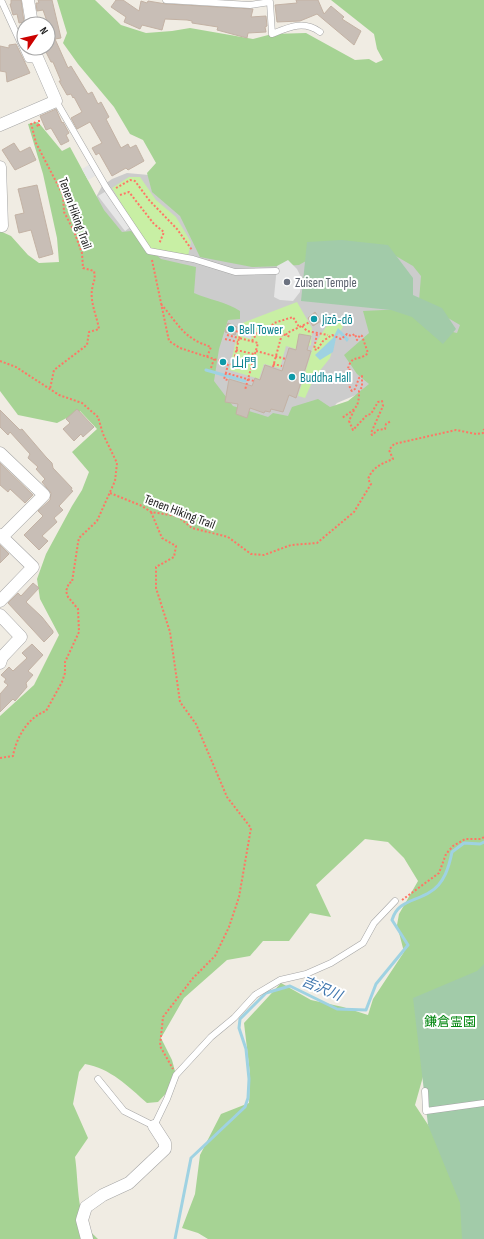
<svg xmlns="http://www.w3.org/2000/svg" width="484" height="1239" viewBox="0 0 484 1239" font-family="'Sofia Sans Condensed','Noto Sans JP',sans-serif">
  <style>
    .religious { fill: #ccc }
    .grass { fill: #c8efa4 }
    .forest { fill: #a6d394 }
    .cemetery { fill: #a2cba9 }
    .parking { fill: #e6e6e6 }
    .plaza { fill: #d7d7e6 }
    .water { fill: #9fd2e2 }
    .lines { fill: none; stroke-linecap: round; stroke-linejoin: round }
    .stream { stroke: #9fd2e2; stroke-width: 3 }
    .building { fill: #c8beb6; stroke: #c3b2a4 }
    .lane-casing { stroke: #a5a5a5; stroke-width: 7 }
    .street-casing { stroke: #a5a5a5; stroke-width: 13 }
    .path { stroke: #ff7665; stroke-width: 2; stroke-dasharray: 2 2; stroke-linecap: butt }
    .lane { stroke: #fff; stroke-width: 6 }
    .street { stroke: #fff; stroke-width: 12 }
    .worship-dot { fill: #6b7280; stroke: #fff; stroke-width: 1.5 }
    .culture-dot { fill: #0f9aa8; stroke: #fff; stroke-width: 1.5 }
    .labels { text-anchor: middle; stroke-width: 4; stroke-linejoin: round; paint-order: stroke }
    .street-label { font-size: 13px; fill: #1e1e1e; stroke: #fff }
    .worship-label { font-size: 13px; fill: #5b616d; stroke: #fff; text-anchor: start }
    .culture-label { font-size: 13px; fill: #0d838f; stroke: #fff; text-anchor: start }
    .park-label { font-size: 13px; fill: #01860e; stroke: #fff }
    .water-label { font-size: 14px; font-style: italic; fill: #3f76ae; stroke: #fff }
  </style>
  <rect width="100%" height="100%" fill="#f0ece3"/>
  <path class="religious" d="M127 173 160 176 414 245 478 318 443 358 337 403 299 447 175 394 95 199 102 186 112 179Z"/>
  <path class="grass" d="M129 177H140L156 200 176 217 191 242 188 256 148 248 112 188Z
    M297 302 312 328 311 345 299 350 286 346 280 368 264 364 259 379 229 370 240 324Z
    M338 319 343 327 335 339 330 358 314 378 305 398 298 396 313 347 326 327Z"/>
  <path class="forest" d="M57 0H95L121 25 146 33 172 31 190 28 253 39 272 34 306 33 355 60 369 59 376 63 383 60 377 49 374 34 331 0H484V984L424 1073 415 1105 444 1149 467 1191 468 1239H208L198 1233 182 1228 195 1194 200 1155 221 1114 249 1103 250 1074 244 1023 281 983 311 1000 343 1007 368 1015 373 999 404 952 397 925 399 914 418 881 404 858 388 842 365 839 316 885 331 917 310 913 289 941H263L250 956 227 960 184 998 161 1038 172 1060 176 1075 170 1089 158 1102 147 1103C129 1087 110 1068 85 1064L79 1072 73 1104 88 1138 75 1157C78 1176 77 1208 86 1225 88 1230 94 1235 98 1239H0V716L34 685 59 635 40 599 37 579 46 554 72 506 82 490 89 472 72 452 97 429 80 411 57 423 18 415 0 391V231L11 236 28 255 39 263 59 262 57 238 43 174 28 124 38 122 62 151 70 147 104 210 122 232 131 231 161 259 196 267 194 293C210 300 227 302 240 311V319L228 320 219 349 214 381 233 406 268 417 273 413 288 416 292 407 318 399 330 407 348 401 369 384 357 374 344 355 369 333 363 311 404 309 440 329 457 333 460 325 419 301 421 276 413 266 382 248 311 258 299 265 284 266 252 267 200 257 180 216 152 192 147 173 156 163 143 140 130 134 114 107 78 64 63 43 67 33Z"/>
  <path class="cemetery" d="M342 240 388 245 413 278V295L442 308 456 329 443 344 412 317 391 310 301 301 307 242Z
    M484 964V1239H462L460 1203 428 1125 413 998 477 971Z"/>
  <path class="parking" d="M92 163 99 174 88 180 82 169Z
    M108 190 132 226 125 231 98 196Z
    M288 260 297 269 302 279 300 292 293 301 280 300 274 297 277 266Z"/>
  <path class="plaza" d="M240 327 250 330 252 333 251 339 238 335Z"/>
  <path class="water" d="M338 328 349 339 347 342 339 333 336 338 333 352 320 360 315 355 333 338Z"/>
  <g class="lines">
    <path class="stream" d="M206 370 245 381
      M175 1239 191 1158 245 1107 248 1098 249 1079 246 1049 239 1028 240 1019 266 993 290 986 337 1009 366 1010 376 984 408 945 392 920C398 900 415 902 430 892 444 884 449 867 452 852L464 843 480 844 484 842"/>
  </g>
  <path class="building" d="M11 0H21L24 22 19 23 17 14 13 15 10 4H11Z
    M38 0H52L61 38 55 39 68 68 71 66 88 94 92 92 98 104 101 102 109 117 106 119 121 148 128 144 130 148 136 145 144 161 128 170 126 168 112 176 99 153 96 155 92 148 102 143 90 122 77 129 71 118 82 112 74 97 73 98 71 94 67 95 59 81H61L53 62H51L44 48H48V24L43 10 37 11 36 3H39Z
    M116 0H123L139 11 141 1 147 3 148 1 166 4 253 9 251 17 266 16 267 26 265 27 266 32 248 33 247 38 217 30 218 27 192 23V21L187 20 165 19 162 30 142 25 140 29 124 22 126 17 111 7Z
    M296 0H318L324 14 331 6 344 17 342 19 361 31 354 45 317 14 300 21 277 22 275 5 297 3Z
    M16 44 30 73 7 82 6 72 0 71V46L9 48V45Z
    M56 109 62 123 63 122 69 133 66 135 69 141 61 145 51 128 46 130 40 116Z
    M14 143 20 152 30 147 36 160 15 170 2 150Z
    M37 185 53 254 39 258 31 230 19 233 15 215 24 213 18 189Z
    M315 312 321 321 313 326 308 318Z
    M228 323 237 327 235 335 225 332Z
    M299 334 311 336 307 350 311 351 296 398 289 395 283 412 271 409 270 412 265 411 264 413 250 408 247 418 236 414 238 404 225 402 229 379 252 386 255 378 260 380 265 365 282 371 289 348 296 350Z
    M77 409 94 427 83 437 81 434 74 441 63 429 70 423 66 419Z
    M0 410 20 430 22 429 46 457 52 463 53 468 72 488 71 490 73 491 59 506 63 510 54 518 57 522 42 536 48 541 39 550 24 535 43 516 38 511 50 500 51 493 42 482 45 479 36 469 38 467 28 458 30 454 10 432 8 435 0 427Z
    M0 463 33 495 25 503 10 489 8 492 0 485Z
    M0 545 9 554 0 563Z
    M33 583 39 588 26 602 42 617 53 631V633L44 642 8 603 18 593 21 596Z
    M32 644 43 655 28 671 33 675 26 683 27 687 15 701 13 699 0 712V694L8 685 4 682 6 679 1 675 9 667 13 671 27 658 22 653Z"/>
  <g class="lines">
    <defs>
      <path id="lane" d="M1 0 28 59 39 60
        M166 0 250 5 270 2 272 34C289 27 304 20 320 32
        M56 101 106 187 149 251 193 259 235 272 276 271
        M98 1079 124 1111 154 1126 167 1099 176 1075 211 1037 234 1018 255 995 280 980 306 974 331 963 363 943 374 923 395 901
        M425 1091 426 1111 484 1103"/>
      <path id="street" d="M28 0 32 24
        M24 36V38
        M0 125 56 101 36 55 30 52 28 48
        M0 167 2 226 0 225
        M0 453 44 495 2 537
        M0 535 33 567 0 601
        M0 615 21 637 2 657 0 663
        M87 1239 82 1220 86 1207 103 1195 129 1183 165 1149V1143L154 1126"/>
    </defs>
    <use href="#lane" class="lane-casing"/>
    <use href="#street" class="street-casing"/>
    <path class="path" d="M34 122 39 127V120
      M31 123 36 143 63 195 64 212 74 231 82 253 83 268 94 271C96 282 93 280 92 290 90 302 97 317 99 329L89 332 87 345 54 370 50 389
      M116 188 130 180 135 181 149 200 177 229 192 250
      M120 195 129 192 154 224 164 232 159 244
      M152 260 169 341 180 348 220 361
      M161 304C179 325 183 338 211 347L207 357
      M302 326 307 331 328 335
      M236 331 238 332
      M317 334 314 349 317 350 323 341 332 335 341 339 347 334 351 336 355 334 357 340 360 335 362 336 368 353C357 363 352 352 347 372L351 369 349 380 350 389 352 391 355 389 359 378 362 376V387L359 391C359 408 356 408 342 418
      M227 335 239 338 240 336
      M286 335 287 333 310 322
      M225 339 238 342
      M252 341 259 330H268L274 323 293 317 299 327
      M236 350 254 354
      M256 351 286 359
      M0 361 16 367 59 395 82 403 98 417 103 434 117 463 115 481 97 521 79 538 78 543 72 582 69 583 66 591 68 597 78 609 79 632 65 662V673L62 682 46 711C28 717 16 738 13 756L0 758
      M226 363 233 365 239 338 258 343 245 390
      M228 364 226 373 254 381
      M273 364 282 366
      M273 367 282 334 291 337
      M211 368 214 359
      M226 373 224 379 228 380
      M354 410 349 421 353 430 367 415 371 414 378 402 382 401 383 406 371 433 372 435 378 430 385 429 386 424 391 421
      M110 493 142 506 151 512 177 516 192 528 228 537 251 554 264 555 291 545 317 543 354 512 371 484 368 479C373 467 381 464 393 459L389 450 394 444 456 430 476 434 483 433 484 429
      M151 512 162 538 176 546 174 557 156 567V588L170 632 180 702 196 724 227 797 251 828 239 897 229 927 215 956 193 978 163 1017 160 1046 173 1069
      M402 900 439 873 446 854 453 846 465 839H481L484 837"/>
    <use href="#lane" class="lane"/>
    <use href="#street" class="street"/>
  </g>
  <circle class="worship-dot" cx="287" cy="282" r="4"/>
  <g class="culture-dot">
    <circle cx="314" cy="319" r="4"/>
    <circle cx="231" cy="329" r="4"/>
    <circle cx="223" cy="362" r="4"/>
    <circle cx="292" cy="377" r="4"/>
  </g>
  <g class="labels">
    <g class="street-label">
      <text transform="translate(76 213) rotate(70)" y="5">Tenen Hiking Trail</text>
      <text transform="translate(180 511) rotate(21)" y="5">Tenen Hiking Trail</text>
    </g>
    <g class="worship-label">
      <text x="295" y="287">Zuisen Temple</text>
    </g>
    <g class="culture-label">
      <text x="322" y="324">Jizō-dō</text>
      <text x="239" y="334">Bell Tower</text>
      <text x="231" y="367">山門</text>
      <text x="300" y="382">Buddha Hall</text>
    </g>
    <g class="park-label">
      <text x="450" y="1026">鎌倉霊園</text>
    </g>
    <g class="water-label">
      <text transform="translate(322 988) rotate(23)" y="5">吉沢川</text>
    </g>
  </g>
  <g transform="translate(36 36) rotate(56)"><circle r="19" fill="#ffffff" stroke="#a5a5a5"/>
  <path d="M0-3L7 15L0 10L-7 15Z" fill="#cc0200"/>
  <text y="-6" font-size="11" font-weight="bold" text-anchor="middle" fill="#1e1e1e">N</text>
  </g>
</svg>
